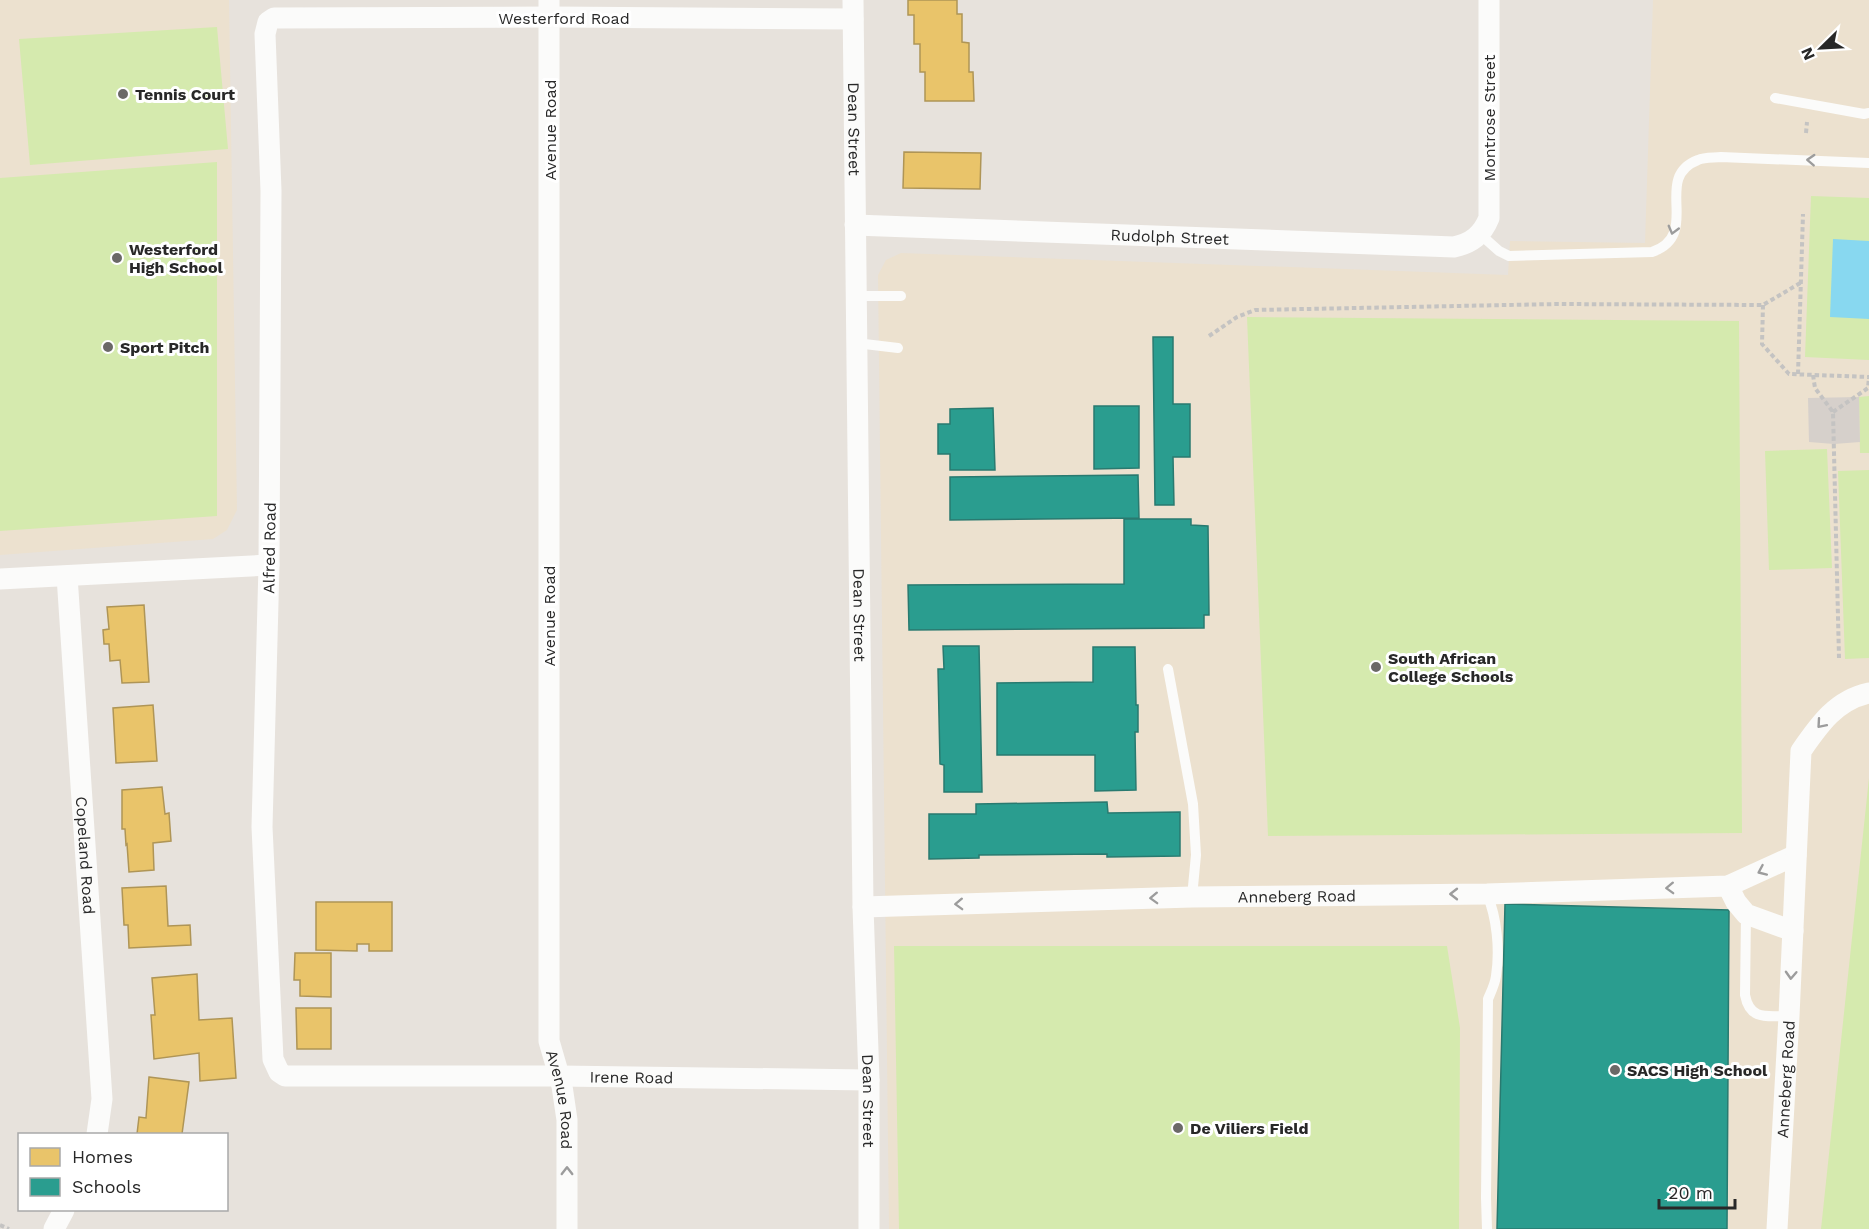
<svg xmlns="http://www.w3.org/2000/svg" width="1869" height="1229" viewBox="0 0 1869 1229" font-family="'Work Sans',sans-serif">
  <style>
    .education { fill: #ece1cf }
    .pitch { fill: #d5eaae }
    .plaza { fill: #d6d0cb }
    .water { fill: #88d8f0 }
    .homes { fill: #e9c46a; stroke: #af9556; stroke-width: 1.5 }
    .schools { fill: #2a9d8f; stroke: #297a70; stroke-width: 1.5 }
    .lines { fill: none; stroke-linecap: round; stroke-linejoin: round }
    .path { stroke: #c4c3c2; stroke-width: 4; stroke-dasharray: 4.5 3; stroke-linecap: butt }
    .service { stroke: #fbfbfa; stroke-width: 10 }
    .minor { stroke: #fbfbfa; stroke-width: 21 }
    .oneway { stroke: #9c9c9c }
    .poi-dot { fill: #6b6967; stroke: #fff; stroke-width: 2 }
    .labels { text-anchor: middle; stroke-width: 6; stroke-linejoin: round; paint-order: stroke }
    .street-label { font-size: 16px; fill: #282828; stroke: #fff }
    .poi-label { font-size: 16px; font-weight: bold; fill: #282828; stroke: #fff; text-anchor: start }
  </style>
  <rect width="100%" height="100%" fill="#e7e2dc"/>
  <path class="education" d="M0 0H229L237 510 227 530 213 539 0 555Z
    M1653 0H1869V1229H889L878 275 886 260 901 253 1508 275 1510 241 1645 243Z"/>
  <path class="pitch" d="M217 27 228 149 30 165 19 39Z
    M217 162V516L0 531V178Z
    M1811 196 1869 198V360L1805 357Z
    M1247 317 1739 321 1742 833 1268 836Z
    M1869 396V453H1860L1859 397Z
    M1827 449 1832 568 1769 570 1765 451Z
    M1869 470V658L1845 659 1838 471Z
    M1869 778V1229H1821Z
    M894 946H1447L1460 1028 1459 1229H899Z"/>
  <path class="plaza" d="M1859 397 1860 442 1834 444 1809 442 1808 398Z"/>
  <path class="water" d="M1833 239 1869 241V319L1830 317Z"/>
  <path class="homes" d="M908 0H957V14H962V42L969 43V72H973L974 101H925V72H920V44H914V15H908Z
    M904 152 981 153 980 189 903 188Z
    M144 605 149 682 122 683 120 660 110 661 109 644H104L103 630 109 629 107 607Z
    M153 705 157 761 116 763 113 708Z
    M162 787 165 814 169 813 171 841 153 843 154 870 129 872 127 844 126 845 125 829H122V790Z
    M166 886 168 926 190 925 191 945 129 948 128 925H124L122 888Z
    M316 902H392V951H369V944H357V951L316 950Z
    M295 953H331V997L300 996V980H294Z
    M197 974 199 1020 232 1018 236 1078 200 1081 199 1053 154 1059 151 1015H155L152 978Z
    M296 1008H331V1049H297Z
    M149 1077 189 1082 182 1134H137L139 1117 146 1118Z"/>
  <path class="schools" d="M1153 337H1173V404H1190V457H1173L1174 505H1155Z
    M1094 406H1139V468L1094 469Z
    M993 408 995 470H950V454H938V424H950V409Z
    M1138 475 1139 518 950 520V477Z
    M1124 519H1191V525L1208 526 1209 615H1204V628L909 630 908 585 1124 584Z
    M943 646H979L982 792H944V765L940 764 938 669H944Z
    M1093 647H1135L1136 705H1138V732H1135L1136 790 1095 791V755H997V683L1093 682Z
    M1107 802 1108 813 1180 812V856L1107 857V854L979 855V858L929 859V814H976V804Z
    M1505 904 1729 910 1727 1229H1497Z"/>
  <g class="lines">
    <path class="path" d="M1806 133 1807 122
      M1763 305 1762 344 1789 374 1869 377
      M1209 336 1237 317 1255 310 1558 304 1763 305 1802 282
      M1798 374 1803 214
      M1813 375 1815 388 1833 412 1839 658
      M1833 412 1868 388 1869 377
      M0 1225 9 1229"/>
    <path class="service" d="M1775 98 1864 114 1869 113
      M1481 235 1499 251 1509 256 1652 252C1703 234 1651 178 1698 160 1705 157 1714 158 1721 157L1869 163
      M857 296H901
      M856 343 898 348
      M1168 669 1193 804 1196 855 1192 897
      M1487 894C1497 918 1500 950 1496 976 1495 984 1491 992 1488 999L1486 1198 1487 1229
      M1746 914 1745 995C1750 1021 1767 1016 1789 1016"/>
    <g class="minor">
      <path id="s1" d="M549 0V1041L562 1086 567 1120V1229"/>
      <path id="s2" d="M853 0 863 907 869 1080V1229"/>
      <path id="s3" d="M853 19 550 17 274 18 268 22 265 34 271 191 269 565 262 827 273 1059 279 1072 285 1076H559L869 1080"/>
      <path id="s4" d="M855 225 1454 247C1472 243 1482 235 1489 218V0"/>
      <path id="s5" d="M67 576 102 1099 97 1134"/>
      <path d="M0 579 269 565"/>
      <path d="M1728 886 1736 902 1746 914 1793 931"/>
      <path id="s6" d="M863 907 1192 897 1487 894 1728 886 1796 855"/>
      <path d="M54 1229 64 1210"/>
      <path id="s7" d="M1777 1229 1789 1016 1801 751C1819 725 1836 700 1869 693"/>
    </g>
  </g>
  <defs><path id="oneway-chevron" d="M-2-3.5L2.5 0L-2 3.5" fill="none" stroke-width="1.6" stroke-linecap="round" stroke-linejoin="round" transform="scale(1.5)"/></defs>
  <g class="oneway">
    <use href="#oneway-chevron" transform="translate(1811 160) rotate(-177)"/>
    <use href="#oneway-chevron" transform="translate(1673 230) rotate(105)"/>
    <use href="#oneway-chevron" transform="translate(1821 724) rotate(131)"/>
    <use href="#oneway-chevron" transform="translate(1762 871) rotate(156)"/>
    <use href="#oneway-chevron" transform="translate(1670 888) rotate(178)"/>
    <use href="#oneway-chevron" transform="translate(1454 894) rotate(180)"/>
    <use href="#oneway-chevron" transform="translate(1154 898) rotate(178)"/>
    <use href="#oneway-chevron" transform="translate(959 904) rotate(178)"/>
    <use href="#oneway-chevron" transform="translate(1791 975) rotate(93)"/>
    <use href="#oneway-chevron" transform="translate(567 1171) rotate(-90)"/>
  </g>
  <g class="poi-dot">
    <circle cx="123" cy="94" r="6"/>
    <circle cx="117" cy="258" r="6"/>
    <circle cx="108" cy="347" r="6"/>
    <circle cx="1376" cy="667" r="6"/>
    <circle cx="1615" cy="1070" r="6"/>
    <circle cx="1178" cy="1128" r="6"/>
  </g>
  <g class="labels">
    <g class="street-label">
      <text x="564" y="24">Westerford Road</text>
      <text transform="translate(1489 118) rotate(-90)" y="6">Montrose Street</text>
      <text dy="6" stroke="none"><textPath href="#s2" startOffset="129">Dean Street</textPath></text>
      <text transform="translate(550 130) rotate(-90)" y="6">Avenue Road</text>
      <text dy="6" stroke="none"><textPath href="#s4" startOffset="315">Rudolph Street</textPath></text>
      <text transform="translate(269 548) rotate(-89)" y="6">Alfred Road</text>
      <text dy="6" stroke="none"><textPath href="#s2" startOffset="615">Dean Street</textPath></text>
      <text transform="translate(549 616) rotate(-90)" y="6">Avenue Road</text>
      <text dy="6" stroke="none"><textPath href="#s5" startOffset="280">Copeland Road</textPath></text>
      <text dy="6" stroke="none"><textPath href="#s6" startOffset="434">Anneberg Road</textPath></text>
      <text dy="6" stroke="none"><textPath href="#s3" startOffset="1992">Irene Road</textPath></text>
      <text dy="6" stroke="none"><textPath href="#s7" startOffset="150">Anneberg Road</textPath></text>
      <text dy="6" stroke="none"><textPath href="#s1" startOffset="1101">Avenue Road</textPath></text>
      <text dy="6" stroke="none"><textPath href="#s2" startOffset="1101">Dean Street</textPath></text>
    </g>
    <g class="poi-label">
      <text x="135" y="100">Tennis Court</text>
      <text x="129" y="255">Westerford<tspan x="129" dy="18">High School</tspan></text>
      <text x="120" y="353">Sport Pitch</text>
      <text x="1388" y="664">South African<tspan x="1388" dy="18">College Schools</tspan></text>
      <text x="1627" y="1076">SACS High School</text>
      <text x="1190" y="1134">De Viliers Field</text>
    </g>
  </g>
  <rect x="18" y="1133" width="210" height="78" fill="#ffffff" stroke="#a9a9a9" stroke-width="1.5"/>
  <rect x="30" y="1148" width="30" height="18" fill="#e9c46a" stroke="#a9a9a9" stroke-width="1.5"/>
  <text x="72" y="1163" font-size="18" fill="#282828">Homes</text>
  <rect x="30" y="1178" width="30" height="18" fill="#2a9d8f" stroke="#a9a9a9" stroke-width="1.5"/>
  <text x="72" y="1193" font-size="18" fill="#282828">Schools</text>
  <g transform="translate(1821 48) rotate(246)" stroke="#ffffff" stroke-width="4.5" paint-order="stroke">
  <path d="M0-4.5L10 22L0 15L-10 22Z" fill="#282828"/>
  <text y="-9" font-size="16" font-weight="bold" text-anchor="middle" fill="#282828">N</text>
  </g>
  <path d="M1659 1199v9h76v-9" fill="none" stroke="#282828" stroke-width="3"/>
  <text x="1668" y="1199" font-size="18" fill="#282828" stroke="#ffffff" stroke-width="4.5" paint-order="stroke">20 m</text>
</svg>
